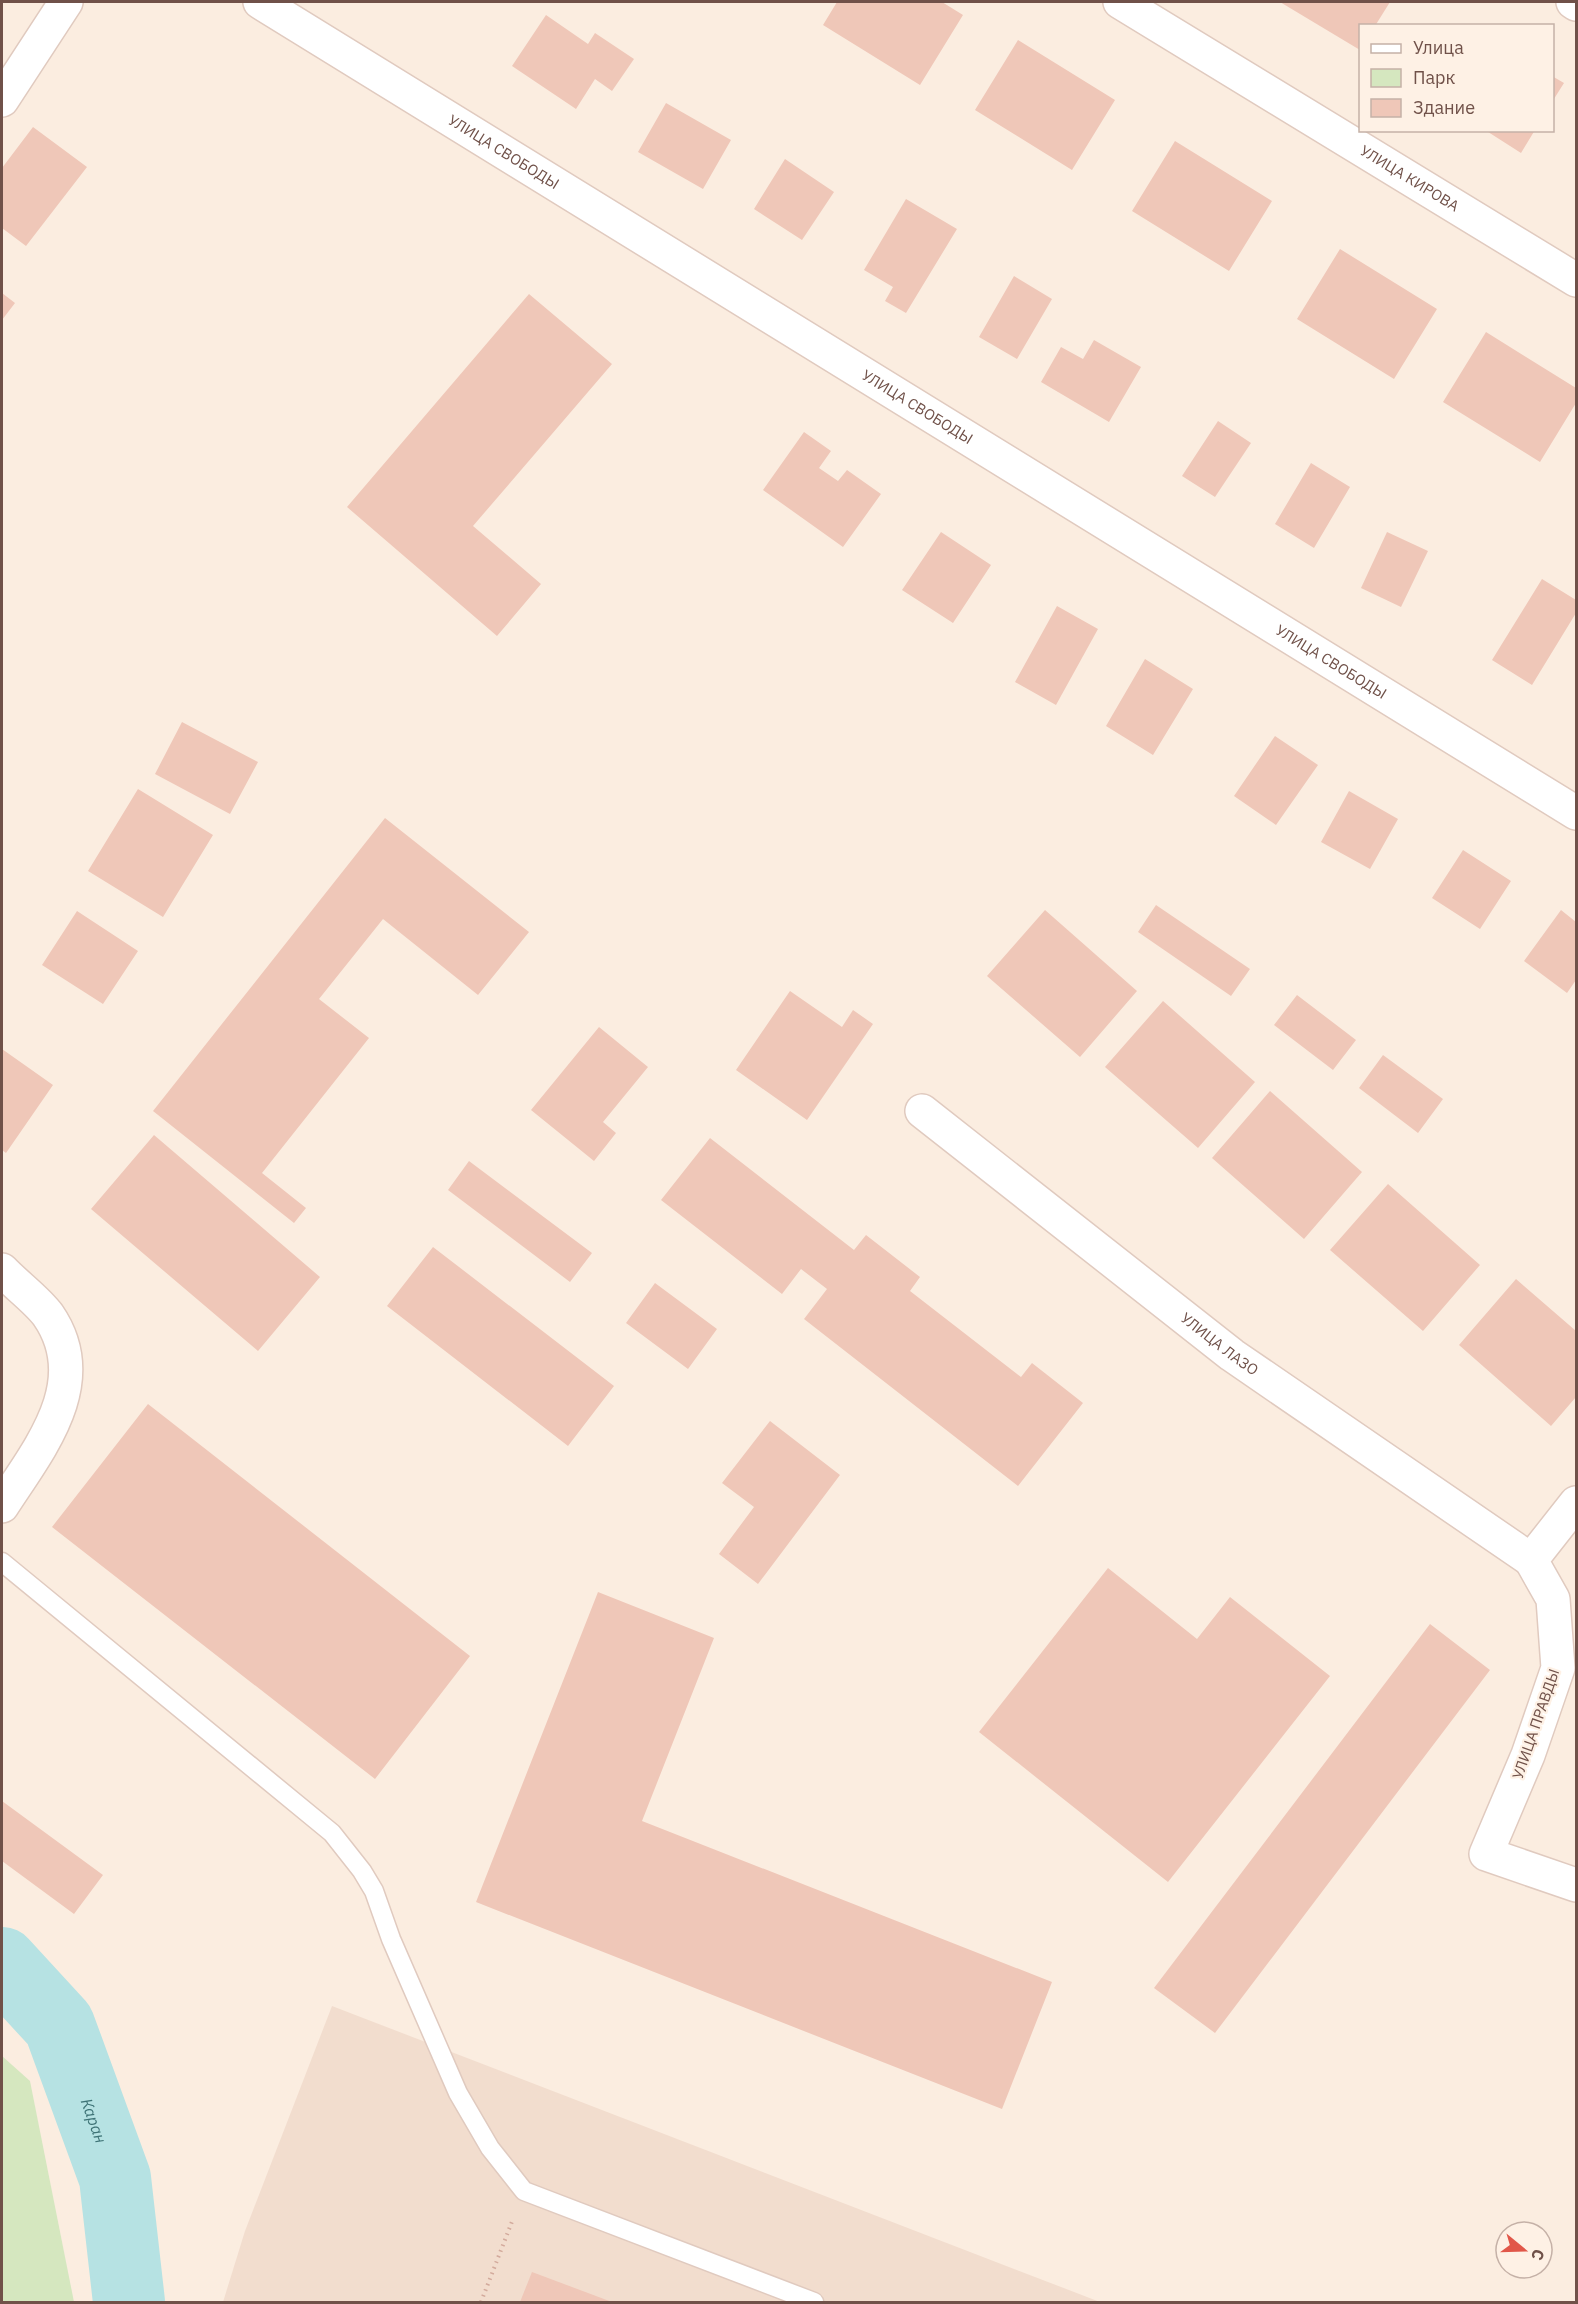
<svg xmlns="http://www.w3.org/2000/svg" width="1578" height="2304" viewBox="0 0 1578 2304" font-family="'IBM Plex Sans',sans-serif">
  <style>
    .residential { fill: #f2ddce }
    .green { fill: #d5e7bf }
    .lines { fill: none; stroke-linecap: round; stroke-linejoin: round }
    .river { stroke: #b6e2e3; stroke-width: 72 }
    .building { fill: #efc7b8 }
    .service-casing { stroke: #e0cabf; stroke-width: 21 }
    .minor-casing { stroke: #e0cabf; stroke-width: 36 }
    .path { stroke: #d3aa9c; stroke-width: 4; stroke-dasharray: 1.5 4.5; stroke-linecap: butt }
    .service { stroke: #fff; stroke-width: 18 }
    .minor { stroke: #fff; stroke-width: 33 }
    .labels { text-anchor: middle; stroke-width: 4.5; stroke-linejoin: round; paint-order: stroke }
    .street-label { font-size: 15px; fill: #705149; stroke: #fef1e5 }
    .water-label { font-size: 16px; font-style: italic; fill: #3e7376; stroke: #fef1e5 }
  </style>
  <rect width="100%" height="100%" fill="#fbede0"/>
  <path class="residential" d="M332 2006 1100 2302H223L245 2231Z"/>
  <path class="green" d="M2 2056 30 2081 74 2302H2Z"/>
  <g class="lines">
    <path class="river" id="s1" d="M2 1963 59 2025 115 2178 129 2302"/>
  </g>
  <path class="building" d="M837 2H942L963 15 920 85 823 25Z
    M1280 2H1390L1375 26H1360V50Z
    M546 15 588 44 595 33 634 59 612 91 595 79 576 109 512 66Z
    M1018 40 1115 100 1072 170 975 110Z
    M1552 76 1564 83 1552 102Z
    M666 103 731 140 703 189 638 152Z
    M33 127 87 167 26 246 2 228V168Z
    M1485 130H1535L1521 153Z
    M1175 141 1272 201 1229 271 1132 211Z
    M785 159 834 192 802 240 754 209Z
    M906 199 957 229 906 313 885 301 893 287 864 270Z
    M1340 249 1437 309 1394 379 1297 319Z
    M1014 276 1052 299 1017 359 979 337Z
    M2 293 15 303 2 320Z
    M529 294 612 364 473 526 541 584 497 636 347 507Z
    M1486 332 1576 388V403L1540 462 1443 402Z
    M1094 340 1141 367 1109 422 1041 382 1061 347 1083 359Z
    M1218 421 1251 443 1215 497 1182 476Z
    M804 432 831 451 819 468 838 481 847 470 881 494 843 547 763 490Z
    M1311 463 1350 487 1314 548 1275 524Z
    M941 532 991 565 953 623 902 590Z
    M1387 532 1428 551 1401 607 1361 588Z
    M1542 579 1576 600V613L1532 685 1492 660Z
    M1057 606 1098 629 1056 705 1015 682Z
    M1145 659 1193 689 1153 755 1106 726Z
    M182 722 258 762 230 814 155 774Z
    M1275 736 1318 765 1276 825 1234 796Z
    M138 789 213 835 163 917 88 871Z
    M1349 791 1398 819 1370 869 1321 842Z
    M385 818 529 932 478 995 383 919 319 999 369 1038 262 1173 306 1208 294 1223 153 1111Z
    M1463 850 1511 881 1480 929 1432 898Z
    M1156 905 1250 969 1231 996 1138 932Z
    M1045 910 1137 991 1080 1057 987 976Z
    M1561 910 1576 922V980L1567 993 1524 961Z
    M77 911 138 951 103 1004 42 965Z
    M790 991 842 1027 853 1010 873 1024 807 1120 736 1070Z
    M1297 995 1356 1040 1333 1070 1274 1025Z
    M1163 1001 1255 1082 1198 1148 1105 1067Z
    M599 1027 648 1067 603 1122 616 1133 594 1161 531 1110Z
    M2 1049 53 1085 6 1153 2 1150Z
    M1383 1055 1443 1099 1418 1133 1359 1088Z
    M1270 1091 1362 1172 1304 1239 1212 1158Z
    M154 1135 320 1277 258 1351 91 1209Z
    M710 1138 854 1250 866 1235 920 1277 910 1291 1021 1377 1032 1363 1083 1403 1018 1486 804 1319 827 1289 801 1269 782 1294 661 1200Z
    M469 1161 592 1253 570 1282 448 1190Z
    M1388 1184 1480 1265 1423 1331 1330 1250Z
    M433 1247 614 1386 568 1446 387 1306Z
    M1516 1279 1576 1331V1397L1551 1426 1459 1345Z
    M655 1283 717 1329 688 1369 626 1323Z
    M148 1404 470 1656 375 1779 52 1527Z
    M770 1421 840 1475 758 1584 719 1554 754 1507 722 1483Z
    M1108 1568 1197 1639 1230 1597 1330 1676 1168 1882 979 1732Z
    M598 1592 714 1638 642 1821 1052 1982 1002 2109 476 1902Z
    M1430 1624 1490 1670 1215 2033 1154 1988Z
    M2 1801 103 1875 74 1914 2 1861Z
    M532 2272 612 2302H520Z"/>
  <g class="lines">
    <defs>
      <path id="service" d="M2 1562 332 1833 362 1871 374 1891 391 1939 458 2093 490 2148 524 2191 814 2302"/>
      <g id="minor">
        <path id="s2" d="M260 2 1576 813"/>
        <path id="s3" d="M1120 2 1576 280"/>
        <path d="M1573 2 1576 4"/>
        <path d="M2 100 66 2"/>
        <path id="s4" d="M922 1111 1232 1355 1531 1560"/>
        <path d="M2 1270C15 1284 37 1300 48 1315 95 1383 38 1450 2 1506"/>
        <path d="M1576 1503 1531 1560 1553 1599 1558 1668 1528 1755 1486 1854 1576 1885"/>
      </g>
    </defs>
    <use href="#service" class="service-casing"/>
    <use href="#minor" class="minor-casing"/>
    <path class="path" d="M481 2302 513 2219"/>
    <use href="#service" class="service"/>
    <use href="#minor" class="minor"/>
  </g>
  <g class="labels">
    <g class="street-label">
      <text dy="5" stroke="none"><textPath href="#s2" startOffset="286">УЛИЦА СВОБОДЫ</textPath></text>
      <text dy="5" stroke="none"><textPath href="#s3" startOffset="339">УЛИЦА КИРОВА</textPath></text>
      <text dy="5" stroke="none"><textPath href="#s2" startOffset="772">УЛИЦА СВОБОДЫ</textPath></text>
      <text dy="5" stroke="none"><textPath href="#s2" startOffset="1258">УЛИЦА СВОБОДЫ</textPath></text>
      <text dy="5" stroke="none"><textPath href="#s4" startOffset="378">УЛИЦА ЛАЗО</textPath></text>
      <text transform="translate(1536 1724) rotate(-71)" y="5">УЛИЦА ПРАВДЫ</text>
    </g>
    <g class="water-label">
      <text dy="6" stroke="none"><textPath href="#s1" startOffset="186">Каран</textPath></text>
    </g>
  </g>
  <rect width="1578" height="2304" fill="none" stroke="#705149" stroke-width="6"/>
  <rect x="1359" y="24" width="195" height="108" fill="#fef1e5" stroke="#c5b1a7" stroke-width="1.5"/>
  <rect x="1371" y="44" width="30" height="9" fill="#ffffff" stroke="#c5b1a7" stroke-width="1.5"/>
  <text x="1413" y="54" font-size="18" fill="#705149">Улица</text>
  <rect x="1371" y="69" width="30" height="18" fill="#d5e7bf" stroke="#c5b1a7" stroke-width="1.5"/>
  <text x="1413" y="84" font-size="18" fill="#705149">Парк</text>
  <rect x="1371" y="99" width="30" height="18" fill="#efc7b8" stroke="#c5b1a7" stroke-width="1.5"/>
  <text x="1413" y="114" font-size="18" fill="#705149">Здание</text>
  <g transform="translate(1524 2250) rotate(109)"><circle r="28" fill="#fef1e5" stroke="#c5b1a7" stroke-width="1.5"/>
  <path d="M0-4.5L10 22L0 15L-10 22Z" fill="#e15749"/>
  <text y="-9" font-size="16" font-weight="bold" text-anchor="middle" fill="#705149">С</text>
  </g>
</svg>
